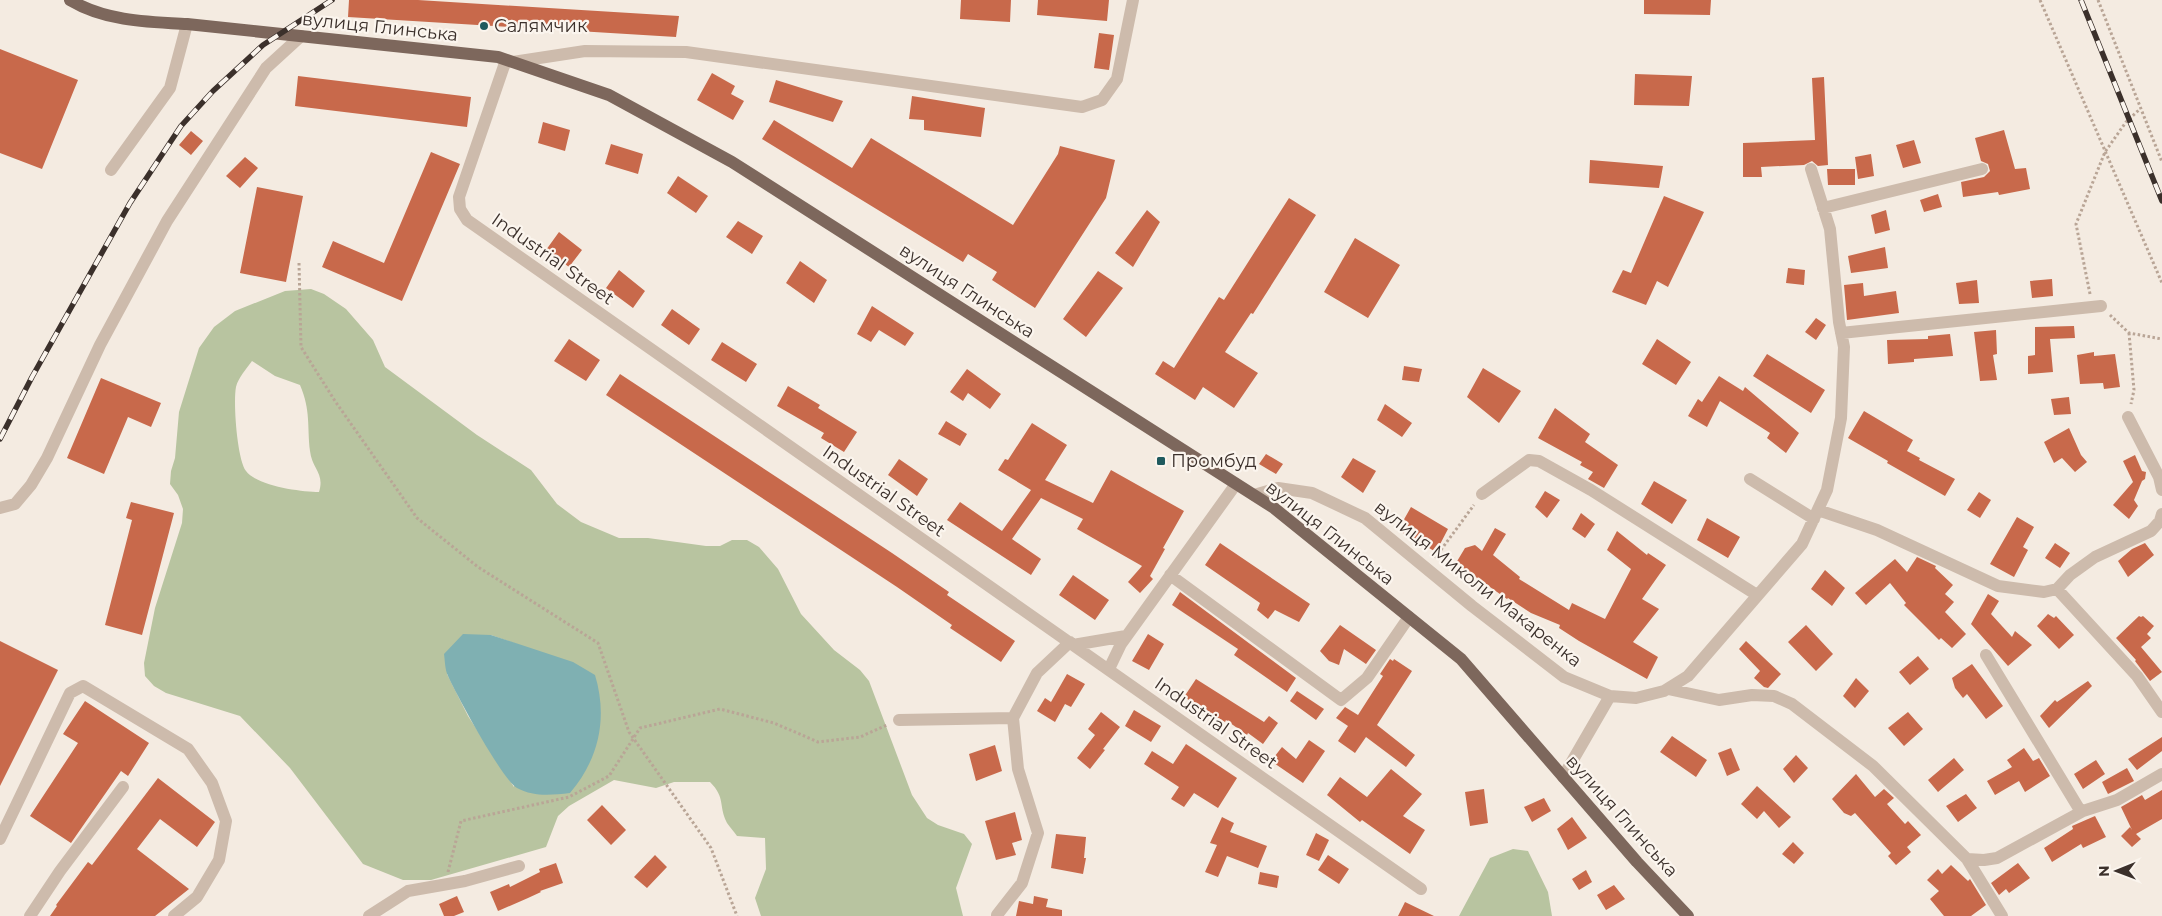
<svg xmlns="http://www.w3.org/2000/svg" width="2162" height="916" viewBox="0 0 2162 916" font-family="Montserrat,sans-serif">
  <style>
    .green { fill: #b8c4a0; fill-rule: evenodd }
    .water { fill: #7fb0b2 }
    .building { fill: #c8694b }
    .lines { fill: none; stroke-linecap: round; stroke-linejoin: round }
    .path { stroke: #b9a596; stroke-width: 3; stroke-dasharray: 2.5 2.5; stroke-linecap: butt }
    .minor { stroke: #cdbbac; stroke-width: 12 }
    .major { stroke: #7d675c; stroke-width: 12 }
    .rail-casing { stroke: #3b302b; stroke-width: 5.5 }
    .rail { stroke: #fbf5ee; stroke-width: 4; stroke-dasharray: 11; stroke-linecap: butt }
    .poi-dot { fill: #1f5a5e; stroke: #fbf5ee; stroke-width: 2 }
    .labels { text-anchor: middle; stroke-width: 4.5; stroke-linejoin: round; paint-order: stroke }
    .poi-label { font-size: 18px; fill: #3b302b; stroke: #fbf5ee; text-anchor: start }
    .street-label { font-size: 18px; fill: #3b302b; stroke: #fbf5ee }
  </style>
  <rect width="100%" height="100%" fill="#f4ebe1"/>
  <path class="green" d="M311 289 324 294 346 309 373 340 385 367 477 435 531 470 557 504 581 522 619 538H648L706 546H720L732 540H747L759 547 778 569 801 614 834 650 860 670 869 681 912 795 927 818 938 825 964 834 972 844 956 888 963 916H761L755 898 766 869 765 838 737 836C734 832 730 827 727 823 718 805 726 798 710 782H674L656 788 614 780 569 806 558 816 546 847 431 880H403L363 864 290 768 240 716 166 693 154 686 145 676 144 663 155 608 182 523 183 509 178 495 170 484 171 471 175 458 179 412 199 348 214 327 235 311 285 291ZM252 361 275 376 300 385C311 411 307 426 310 451 312 469 325 473 319 492 301 492 257 486 246 471 237 459 233 401 236 387 238 378 247 368 252 361ZM491 635 528 648 514 787 468 716 447 674Z
    M1513 849 1528 851 1548 892 1552 916H1459L1490 858Z"/>
  <path class="water" d="M463 634 491 635 573 662 595 675C608 718 599 759 570 793 551 795 534 797 517 788 503 781 456 694 448 676 445 670 445 661 444 654Z"/>
  <path class="building" d="M349 0H418L679 16 676 37 348 17Z
    M961 0H1011L1010 22 960 19Z
    M1038 0H1109L1107 21 1037 15Z
    M1644 0H1711L1710 15 1644 14Z
    M1099 33 1114 35 1109 70 1094 68Z
    M0 49 78 80 42 169 0 153Z
    M712 73 735 86 731 94 744 101 733 120 697 100Z
    M1635 74 1692 76 1689 106 1634 105Z
    M298 76 471 97 467 127 295 106Z
    M1824 77 1828 165 1818 166 1812 161 1804 165 1761 167 1762 177H1743V143L1815 140 1812 78Z
    M776 80 843 101 833 122 769 102Z
    M912 96 985 108 981 137 924 130V120L909 119Z
    M774 120 852 168 871 138 1013 225 1058 154 1060 146 1115 160 1106 198 1035 308 992 280 997 272 968 254 963 262 762 139Z
    M543 122 570 130 565 151 538 143Z
    M2004 130 2015 169 2026 168 2030 189 1999 195 1998 192 1963 197 1961 182 1984 177 1990 171 1988 164 1981 161 1975 138Z
    M191 131 203 141 191 155 179 145Z
    M1914 140 1921 163 1903 168 1896 145Z
    M611 144 643 154 638 174 605 164Z
    M431 152 460 164 402 301 322 267 333 241 384 263Z
    M1871 154 1874 176 1858 179 1855 157Z
    M245 157 258 168 240 188 226 176Z
    M1590 160 1663 166 1659 188 1589 183Z
    M1827 169H1855V185H1828Z
    M678 176 708 196 696 213 667 193Z
    M257 187 303 196 286 282 240 273Z
    M1938 194 1942 207 1924 212 1920 200Z
    M1664 196 1704 212 1668 287 1657 281 1646 305 1612 292 1623 270 1631 273Z
    M1289 198 1316 215 1253 314 1251 313 1225 352 1258 373 1234 408 1203 387 1195 400 1155 374 1163 361 1174 368 1219 297 1224 300Z
    M1147 210 1160 222 1133 267 1115 253Z
    M1886 210 1890 230 1875 234 1871 215Z
    M738 221 763 236 752 254 726 237Z
    M559 232 582 250 569 267 546 250Z
    M1355 238 1400 265 1368 318 1324 292Z
    M1885 247 1888 268 1851 273 1848 256Z
    M800 261 827 280 814 303 786 283Z
    M1788 268 1805 270 1804 285 1786 283Z
    M619 270 645 291 633 308 606 288Z
    M1098 271 1123 288 1086 337 1063 319Z
    M2052 279 2053 296 2032 298 2030 281Z
    M1977 280 1979 303 1959 304 1956 283Z
    M1863 283 1864 296 1896 291 1899 313 1847 320 1844 285Z
    M872 306 914 333 905 346 879 330 871 342 857 334Z
    M672 309 700 329 689 345 661 325Z
    M1816 318 1826 325 1816 340 1805 332Z
    M2074 326 2075 338 2050 339 2053 372 2028 374V356L2035 355V327Z
    M1996 330 1997 354 1993 355 1997 380 1980 381 1974 332Z
    M1950 334 1953 356 1914 359V362L1888 364 1887 340 1928 339V336Z
    M569 339 600 360 586 381 554 361Z
    M1657 339 1691 362 1676 385 1642 364Z
    M722 342 757 364 746 382 711 360Z
    M2094 352V356L2115 354 2120 387 2104 389 2103 383 2080 384 2077 355Z
    M1767 354 1825 390 1811 413 1753 376Z
    M1404 366 1422 369 1419 382 1402 380Z
    M1483 368 1521 391 1499 423 1467 397Z
    M967 369 1001 394 990 409 968 393 963 401 950 392Z
    M620 374 892 553 949 592 947 595 1015 641 1001 662 950 628 952 625 897 587 606 395Z
    M1719 376 1743 391 1745 387 1799 433 1786 453 1767 438 1770 433 1720 401 1707 427 1688 416 1698 399 1702 402Z
    M101 378 161 403 151 427 128 417 104 474 67 458Z
    M788 386 820 405 818 408 857 432 844 452 821 438 824 433 777 406Z
    M2069 397 2071 414 2054 415 2051 399Z
    M1385 404 1412 423 1402 437 1377 420Z
    M1555 408 1590 434 1585 442 1618 465 1604 488 1588 479 1593 472 1580 465 1582 462 1538 438Z
    M1864 411 1913 440 1907 451 1920 458 1919 460 1955 479 1945 496 1887 463 1888 461 1848 438Z
    M946 421 967 434 960 446 938 434Z
    M1032 423 1067 445 1045 480 1093 503 1111 470 1184 511 1163 548 1165 549 1150 576 1153 579 1140 593 1128 582 1142 566 1077 529 1083 519 1041 498 1012 539 1041 559 1031 575 947 520 960 502 1002 531 1031 490 998 470 1005 459 1008 460Z
    M2069 428 2081 455 2087 462 2075 472 2062 458 2054 463 2044 442Z
    M1266 454 1283 464 1276 474 1259 464Z
    M2135 455 2142 471 2146 472 2145 479 2142 481 2134 500 2138 506 2129 519 2113 505 2133 482 2123 461Z
    M1353 458 1376 471 1363 493 1341 477Z
    M899 459 928 479 917 496 888 475Z
    M1654 481 1687 500 1672 524 1641 504Z
    M1545 491 1560 500 1547 518 1535 507Z
    M1979 492 1991 500 1980 518 1967 510Z
    M131 502 174 513 142 635 105 625 132 520 126 518Z
    M1411 507 1448 529 1436 552 1398 530Z
    M1581 513 1595 524 1585 538 1572 529Z
    M2017 517 2034 527 2023 547 2028 550 2014 577 1990 564Z
    M1707 518 1740 537 1728 558 1697 540Z
    M1495 528 1506 534 1493 555 1520 577 1519 579 1569 610 1572 603 1605 619 1631 569 1607 550 1617 531 1647 555 1648 553 1666 565 1642 599 1659 609 1633 642 1658 657 1647 679 1579 641 1559 628 1560 625 1531 613 1508 598 1507 599 1456 563 1465 548 1475 545 1482 551Z
    M1220 543 1310 604 1299 622 1275 610 1268 619 1257 610 1260 603 1205 565Z
    M2055 543 2070 553 2060 568 2045 558Z
    M2145 543 2154 555 2128 577 2118 561 2132 549Z
    M1917 557 1936 566 1935 568 1953 585 1945 594 1954 602 1945 612 1966 634 1952 648 1941 638 1939 640 1904 605 1906 603 1890 583 1866 605 1855 593 1895 559 1907 572Z
    M1825 570 1845 588 1832 606 1811 589Z
    M1073 575 1109 600 1095 620 1059 595Z
    M1180 592 1296 678 1287 692 1234 655 1238 649 1172 605Z
    M1988 594 1999 601 1991 614 2012 637 2015 631 2032 645 2008 666 1971 624Z
    M2048 614 2054 618 2056 616 2074 635 2059 649 2037 626Z
    M2139 616 2141 617 2143 616 2154 626 2147 634 2151 638 2141 647 2162 672 2150 681 2135 661 2136 660 2116 638Z
    M1340 625 1376 650 1366 664 1344 649 1339 665 1329 661 1320 651Z
    M1806 625 1833 654 1816 671 1788 642Z
    M1148 634 1164 644 1149 670 1132 661Z
    M0 641 58 670 0 786Z
    M1746 641 1781 674 1768 688 1764 687 1754 678 1760 671 1739 649Z
    M1918 656 1929 669 1910 685 1899 672Z
    M1390 659 1393 661 1394 659 1412 671 1377 725 1415 755 1406 767 1366 737 1355 753 1338 741 1348 726 1336 718 1345 707 1358 715 1383 676 1380 674Z
    M1972 664 2003 706 1986 719 1967 694 1963 698 1955 688 1952 678Z
    M1067 674 1085 684 1071 707 1065 704 1055 722 1037 711 1045 698 1051 702Z
    M1856 678 1869 691 1855 708 1843 696Z
    M1196 679 1264 722 1269 716 1278 723 1263 744 1248 733 1247 735 1226 720 1225 722 1184 697Z
    M2088 681 2092 686 2049 728 2040 716 2055 700 2057 702Z
    M1297 691 1324 709 1316 720 1290 701Z
    M85 701 149 743 128 776 121 771 71 843 30 816 78 743 63 734Z
    M1134 710 1161 726 1151 742 1125 726Z
    M1101 712 1120 727 1103 749 1105 750 1090 769 1077 758 1095 735 1088 729Z
    M1908 712 1923 729 1904 746 1888 728Z
    M1672 736 1707 760 1696 777 1660 752Z
    M2162 737V751L2137 770 2128 759Z
    M1309 740 1325 751 1303 783 1271 761 1282 747 1296 759Z
    M1186 744 1237 778 1218 808 1194 793 1184 807 1171 799 1179 787 1144 764 1152 751 1173 764Z
    M995 745 1002 771 976 781 969 754Z
    M1731 748 1740 770 1727 776 1718 753Z
    M2024 748 2033 761 2039 758 2050 776 2025 792 2019 781 1995 795 1987 781 2012 767 2007 760Z
    M1796 755 1808 768 1794 783 1783 769Z
    M1954 758 1964 770 1938 792 1928 780Z
    M2096 760 2105 774 2083 789 2074 774Z
    M2127 768 2134 781 2108 794 2102 782Z
    M1391 769 1422 794 1403 816 1425 830 1410 854 1362 820 1360 822 1327 795 1340 777 1367 797Z
    M1856 774 1875 797 1884 789 1894 798 1887 804 1905 824 1908 821 1921 835 1907 847 1911 852 1896 865 1888 856 1891 853 1855 813 1851 816 1844 813 1832 799Z
    M158 778 215 822 197 847 160 819 137 849 189 889 155 916H50L57 906 56 905 88 862 92 865Z
    M1757 786 1791 817 1779 828 1764 811 1757 819 1741 804Z
    M1484 789 1488 823 1470 826 1465 792Z
    M2162 790V819L2136 834 2141 839 2132 847 2121 836 2130 827 2132 830 2121 807 2142 795 2145 800Z
    M1966 794 1977 808 1958 822 1946 806Z
    M1544 798 1551 811 1532 822 1524 807Z
    M602 805 626 830 611 845 587 820Z
    M1015 812 1022 840 1012 843 1016 855 996 860 985 821Z
    M2095 816 2106 837 2083 848 2081 844 2052 862 2044 848 2073 829 2072 826Z
    M1222 817 1234 823 1230 832 1267 846 1258 868 1227 856 1218 877 1205 872 1217 845 1210 843Z
    M1572 817 1587 838 1568 850 1557 829Z
    M1316 833 1329 840 1319 861 1306 855Z
    M1056 834 1086 837 1084 858H1086L1083 874 1051 868Z
    M1793 842 1804 853 1794 864 1782 854Z
    M655 855 667 867 647 888 634 877Z
    M1328 855 1349 869 1339 884 1318 870Z
    M556 863 563 883 540 891 541 892 528 898 498 911 490 892 509 884 510 887 540 872 539 869Z
    M2018 863 2030 878 2009 893 2006 889 1999 895 1991 883Z
    M1951 865 1968 881 1970 879 1986 905 1971 916H1944L1930 899 1939 891 1927 880 1938 869 1942 874Z
    M1586 870 1592 882 1579 890 1572 879Z
    M1260 872 1279 876 1277 888 1258 884Z
    M1614 885 1625 899 1606 910 1597 895Z
    M457 896 464 912 454 916H444L439 904Z
    M1034 896 1048 899 1046 907 1062 910V916H1016L1019 901 1033 904Z
    M1405 902 1434 916H1398Z"/>
  <g class="lines">
    <path class="path" d="M2040 0 2162 283
      M2098 0 2162 162
      M299 263 301 347 335 401 417 518 478 567 598 643 629 732 711 848 737 916
      M2090 294 2076 224 2105 152 2126 122 2140 109
      M2110 315 2129 333 2162 339
      M2129 333 2134 390 2131 404
      M1435 558 1474 505
      M448 872 461 821 569 797 609 776 640 728 720 709 774 723 818 742 860 737 887 725"/>
    <path class="minor" d="M506 60 459 197 460 209 467 220 1421 889
      M513 62 585 51 686 52 1082 107 1102 100 1117 79 1133 0
      M111 170 170 88 187 24
      M1823 208 1982 169
      M1841 333 2101 306
      M2128 417 2159 477 2162 490
      M1750 479 1814 519
      M1482 494 1529 460 1539 461 1591 490 1757 595
      M1254 495 1278 488 1312 493 1365 518 1472 606 1564 677 1610 696 1636 698 1664 691 1688 676 1802 544 1827 490 1841 418 1844 347 1839 322 1830 229 1811 169
      M0 508 15 504 31 485 47 458 100 345 167 221 266 68 301 36
      M1818 510 1877 530 1998 586 2044 592 2057 589 2070 575 2095 557 2151 531 2160 521 2162 514
      M1170 575 1341 700 1367 678 1409 617
      M2057 589 2137 676 2162 712
      M1073 645 1126 636
      M1986 655 2081 812
      M1109 669 1121 644 1236 484
      M1668 689 1719 700 1752 695 1774 696 1792 704 1873 766 1967 859 2002 916
      M899 720 1013 718
      M1563 777 1610 696
      M0 839 70 693 83 686 188 749 212 783 226 821 219 860 197 897 174 916
      M1967 859 1984 860 1997 858 2083 811 2117 800 2162 774
      M997 915 1022 883 1038 833 1018 769 1013 718 1037 673 1070 642
      M30 916 60 871 123 787
      M369 916 408 891 465 881 519 866"/>
    <path class="major" d="M70 0C105 21 147 22 187 24L498 57 609 95 732 162 1274 508 1461 659 1637 862 1688 916"/>
    <defs>
      <path id="rail" d="M2081 0 2162 201
        M0 439 32 377 130 203 181 126 213 91 263 45 332 0"/>
    </defs>
    <use href="#rail" class="rail-casing"/>
    <use href="#rail" class="rail"/>
  </g>
  <g class="poi-dot">
    <circle cx="484" cy="26" r="5"/>
    <rect x="1156" y="456" width="10" height="10" rx="2.5"/>
  </g>
  <g class="labels">
    <g class="poi-label">
      <text x="494" y="32">Салямчик</text>
      <text x="1171" y="467">Промбуд</text>
    </g>
    <g class="street-label">
      <text transform="translate(380 27) rotate(6)" y="6">вулиця Глинська</text>
      <text transform="translate(553 259) rotate(35)" y="6">Industrial Street</text>
      <text transform="translate(967 291) rotate(33)" y="6">вулиця Глинська</text>
      <text transform="translate(884 491) rotate(35)" y="6">Industrial Street</text>
      <text transform="translate(1330 533) rotate(38)" y="6">вулиця Глинська</text>
      <text transform="translate(1478 584) rotate(38)" y="6">вулиця Миколи Макаренка</text>
      <text transform="translate(1216 723) rotate(35)" y="6">Industrial Street</text>
      <text transform="translate(1622 816) rotate(48)" y="6">вулиця Глинська</text>
    </g>
  </g>
  <g transform="translate(2117 871) rotate(269)" stroke="#fbf5ee" stroke-width="4" paint-order="stroke">
  <path d="M0-4L9 19L0 12L-9 19Z" fill="#3b302b"/>
  <text y="-8" font-size="14" font-weight="bold" text-anchor="middle" fill="#3b302b">N</text>
  </g>
</svg>
